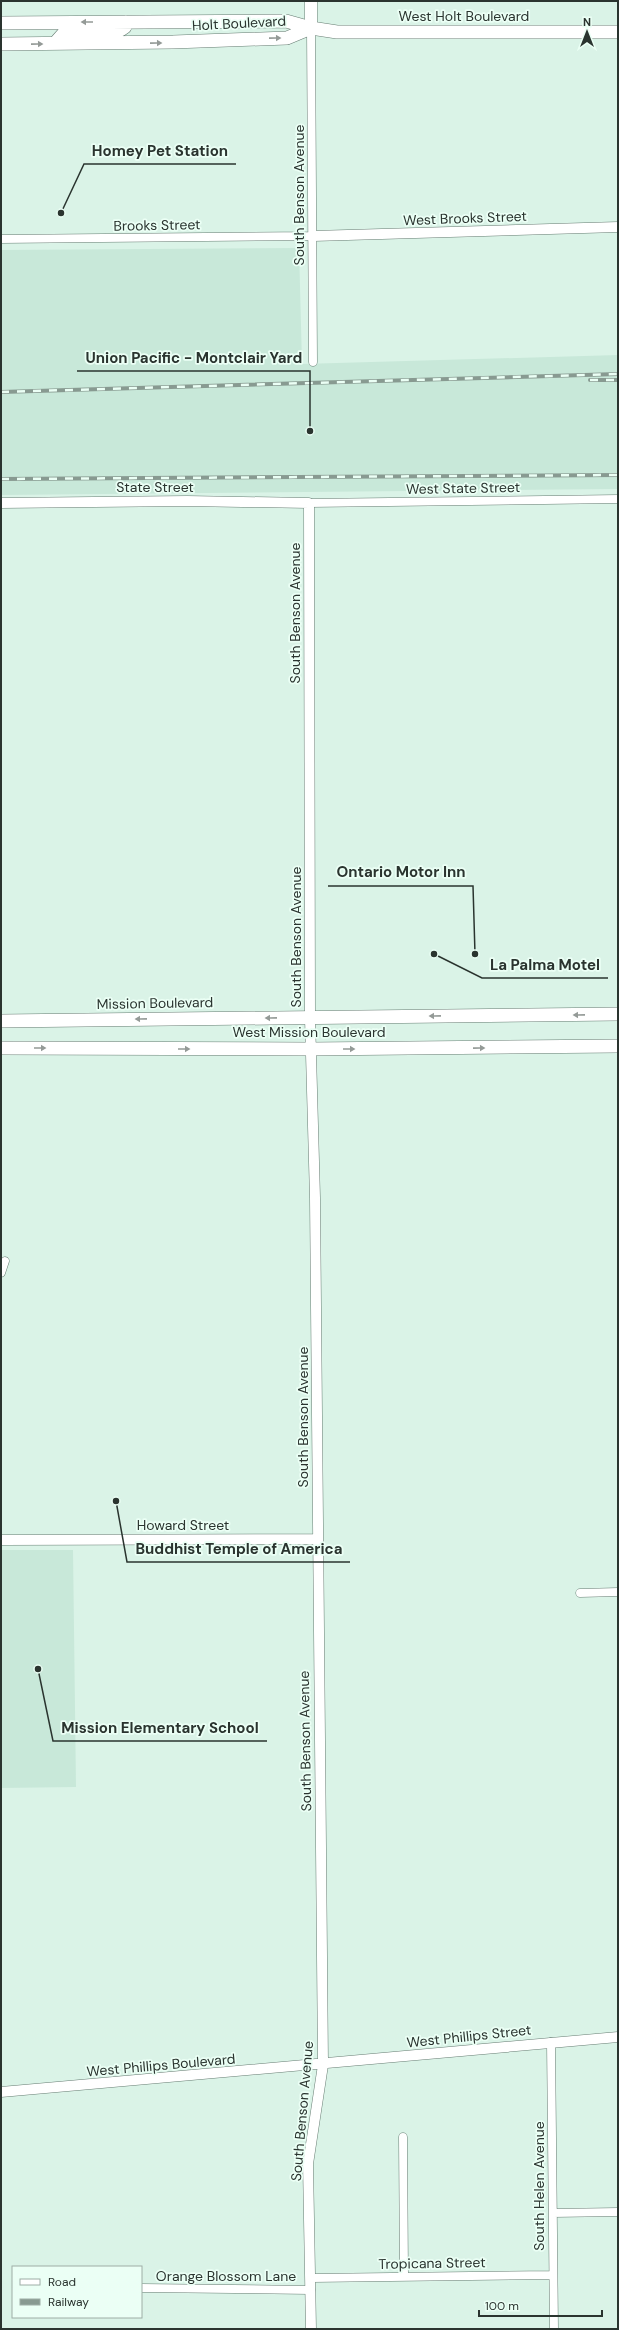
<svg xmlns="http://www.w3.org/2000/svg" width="619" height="2330" viewBox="0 0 619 2330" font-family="'DM Sans',sans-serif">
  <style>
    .built { fill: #c8e8d9 }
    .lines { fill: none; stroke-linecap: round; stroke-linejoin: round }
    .minor-casing { stroke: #677d73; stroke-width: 9 }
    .tertiary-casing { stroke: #677d73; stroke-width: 11 }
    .secondary-casing { stroke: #677d73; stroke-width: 13 }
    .primary-casing { stroke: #677d73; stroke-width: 14 }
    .minor { stroke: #fff; stroke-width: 8 }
    .tertiary { stroke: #fff; stroke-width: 10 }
    .secondary { stroke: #fff; stroke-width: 12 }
    .primary { stroke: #fff; stroke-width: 13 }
    .rail-casing { stroke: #889a91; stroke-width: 4 }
    .rail { stroke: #ebfff5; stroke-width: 2.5; stroke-dasharray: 8; stroke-linecap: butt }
    .oneway { fill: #949a97 }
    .labels { text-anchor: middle; stroke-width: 3.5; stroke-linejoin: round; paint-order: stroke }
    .street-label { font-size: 14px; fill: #2a342f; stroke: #ebfff5 }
    .leader { fill: none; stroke: #2a342f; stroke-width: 1.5 }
    .callout-dot { fill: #2a342f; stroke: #ebfff5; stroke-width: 1.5 }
    .callout-label { font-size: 15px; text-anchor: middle; font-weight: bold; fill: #2a342f; stroke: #ebfff5; stroke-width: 3.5; stroke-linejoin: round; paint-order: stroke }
  </style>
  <rect width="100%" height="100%" fill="#daf3e7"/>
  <path class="built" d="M299 248 302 364 618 355V489L1 495V250Z
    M1 1550H73L76 1787 1 1788Z"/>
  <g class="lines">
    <defs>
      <path id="minor" d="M311 28 313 362
        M1 239 313 236
        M309 503 618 499
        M1 1273 5 1261
        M580 1593 618 1592
        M551 2042 554 2329
        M403 2137 404 2276
        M553 2213 618 2212
        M312 2278 552 2275
        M141 2288 311 2290"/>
      <path id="tertiary" d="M313 236 618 227
        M1 503 187 501 309 503 310 1018 315 1198 323 2065 308 2164 311 2329
        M1 1540 318 1539
        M1 2092 618 2037"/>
      <path id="secondary" d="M311 28V1"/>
      <path id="primary" d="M1 23 286 21 311 28 337 32H618
        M55 43 63 34C82 29 109 40 125 27L126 22
        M1 44 173 42 287 38 311 28
        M1 1021 618 1014
        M1 1048 310 1049 618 1046"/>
    </defs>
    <use href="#minor" class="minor-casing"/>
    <use href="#tertiary" class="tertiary-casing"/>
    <use href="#secondary" class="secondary-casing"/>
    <use href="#primary" class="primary-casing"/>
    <use href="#minor" class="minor"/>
    <use href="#tertiary" class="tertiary"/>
    <use href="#secondary" class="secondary"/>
    <use href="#primary" class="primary"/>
    <defs>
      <path id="rail" d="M590 380H618
        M1 392 618 374
        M1 479 618 475"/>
    </defs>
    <use href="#rail" class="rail-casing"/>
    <use href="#rail" class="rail"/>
  </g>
  <defs><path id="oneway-solid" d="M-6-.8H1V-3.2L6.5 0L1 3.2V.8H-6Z"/></defs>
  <g class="oneway">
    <use href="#oneway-solid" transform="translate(87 22) rotate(180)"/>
    <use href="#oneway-solid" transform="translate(275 38) rotate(-1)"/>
    <use href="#oneway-solid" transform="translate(156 43) rotate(-1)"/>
    <use href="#oneway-solid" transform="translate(37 44) rotate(-1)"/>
    <use href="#oneway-solid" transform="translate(579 1015) rotate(179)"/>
    <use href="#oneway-solid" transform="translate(435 1016) rotate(179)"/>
    <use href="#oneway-solid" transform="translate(271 1018) rotate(179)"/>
    <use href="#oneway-solid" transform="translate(141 1019) rotate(179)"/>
    <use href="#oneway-solid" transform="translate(40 1048)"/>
    <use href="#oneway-solid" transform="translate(479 1048) rotate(-1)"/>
    <use href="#oneway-solid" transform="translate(184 1049)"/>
    <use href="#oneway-solid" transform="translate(349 1049)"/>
  </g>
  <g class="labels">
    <g class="street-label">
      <text x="464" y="21">West Holt Boulevard</text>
      <text transform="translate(239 23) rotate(-3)" y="5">Holt Boulevard</text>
      <text transform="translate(299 195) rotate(-90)" y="5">South Benson Avenue</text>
      <text transform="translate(465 218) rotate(-2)" y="5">West Brooks Street</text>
      <text transform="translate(157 225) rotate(-1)" y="5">Brooks Street</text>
      <text x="155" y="492">State Street</text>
      <text transform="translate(463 488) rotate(-1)" y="5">West State Street</text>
      <text transform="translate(295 613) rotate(-90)" y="5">South Benson Avenue</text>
      <text transform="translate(296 937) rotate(-90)" y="5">South Benson Avenue</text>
      <text transform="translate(155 1003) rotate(-1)" y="5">Mission Boulevard</text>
      <text x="309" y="1037">West Mission Boulevard</text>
      <text transform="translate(303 1417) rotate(-90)" y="5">South Benson Avenue</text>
      <text x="183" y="1530">Howard Street</text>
      <text transform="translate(305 1741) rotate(-91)" y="5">South Benson Avenue</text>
      <text transform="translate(469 2036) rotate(-6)" y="5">West Phillips Street</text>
      <text transform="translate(161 2065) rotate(-5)" y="5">West Phillips Boulevard</text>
      <text transform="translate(302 2111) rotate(-85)" y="5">South Benson Avenue</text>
      <text transform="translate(539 2186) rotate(-90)" y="5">South Helen Avenue</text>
      <text transform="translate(432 2263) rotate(-1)" y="5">Tropicana Street</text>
      <text x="226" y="2281">Orange Blossom Lane</text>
    </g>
  </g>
  <path class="leader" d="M61 213L84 164H236M310 431L310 371H77M475 954L473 886H328M434 954L482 978H608M116 1501L127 1562H350M38 1669L53 1741H267"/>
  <g class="callout-dot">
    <circle cx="61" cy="213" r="4"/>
    <circle cx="310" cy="431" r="4"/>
    <circle cx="475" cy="954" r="4"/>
    <circle cx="434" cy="954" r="4"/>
    <circle cx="116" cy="1501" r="4"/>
    <circle cx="38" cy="1669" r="4"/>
  </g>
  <g class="callout-label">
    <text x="160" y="156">Homey Pet Station</text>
    <text x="194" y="363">Union Pacific - Montclair Yard</text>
    <text x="401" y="877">Ontario Motor Inn</text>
    <text x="545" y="970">La Palma Motel</text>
    <text x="239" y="1554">Buddhist Temple of America</text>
    <text x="160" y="1733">Mission Elementary School</text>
  </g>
  <rect width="619" height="2330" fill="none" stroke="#2a342f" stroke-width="4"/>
  <rect x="12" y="2266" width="130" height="52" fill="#ebfff5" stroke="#9eaea6"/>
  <rect x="20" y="2279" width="20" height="6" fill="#ffffff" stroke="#9eaea6"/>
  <text x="48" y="2286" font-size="12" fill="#2a342f">Road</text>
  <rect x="20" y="2299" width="20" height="6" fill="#889a91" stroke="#9eaea6"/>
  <text x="48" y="2306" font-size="12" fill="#2a342f">Railway</text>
  <g transform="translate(587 32)" stroke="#ebfff5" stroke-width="3" paint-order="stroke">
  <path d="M0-3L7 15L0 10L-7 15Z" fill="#2a342f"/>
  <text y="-6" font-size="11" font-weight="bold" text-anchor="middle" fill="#2a342f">N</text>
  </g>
  <path d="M479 2310v6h123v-6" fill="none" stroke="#2a342f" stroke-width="2"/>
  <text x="485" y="2310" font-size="12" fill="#2a342f" stroke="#ebfff5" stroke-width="3" paint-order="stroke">100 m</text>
</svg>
